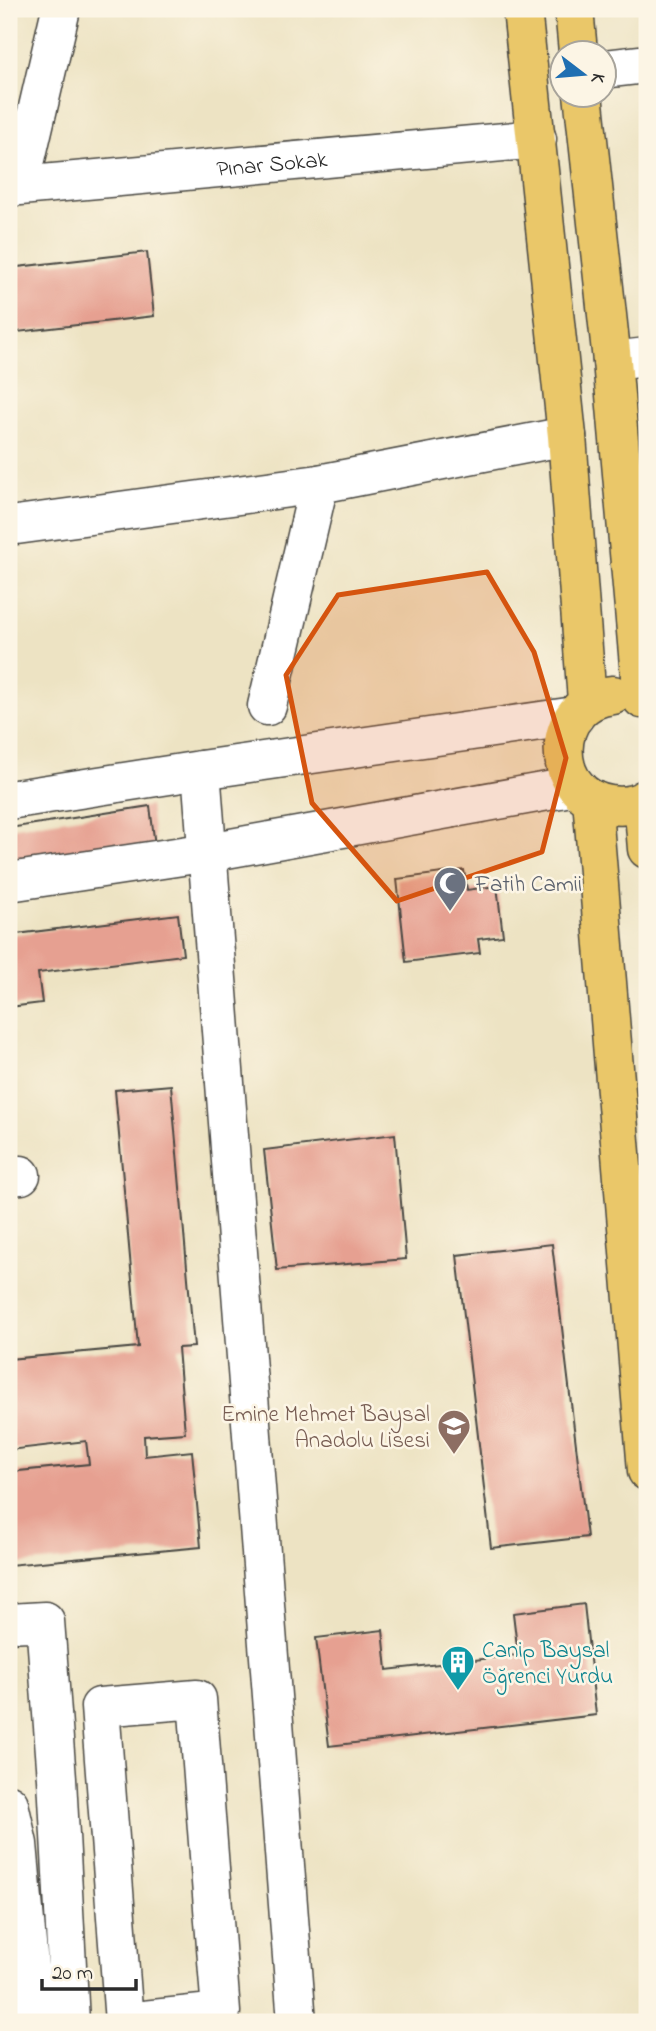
<svg xmlns="http://www.w3.org/2000/svg" width="656" height="2031" viewBox="0 0 656 2031" font-family="'Indie Flower',sans-serif">
  <style>
    .building { fill: #e6a091 }
    .lines { fill: none; stroke-linecap: round; stroke-linejoin: round }
    .minor-casing { stroke: #484742; stroke-width: 41 }
    .major-casing { stroke: #484742; stroke-width: 41 }
    .minor { stroke: #fff; stroke-width: 38 }
    .major { stroke: #eac769; stroke-width: 38 }
    .marked { fill: #d5540f; fill-opacity: 0.2; stroke: #d5540f; stroke-width: 5; stroke-linejoin: round }
    .labels { text-anchor: middle; stroke-width: 5; stroke-linejoin: round; paint-order: stroke }
    .street-label { font-size: 23px; fill: #2b2b2b; stroke: #fcf5e5 }
    .worship-label { font-size: 23px; fill: #5b616d; stroke: #fcf5e5; text-anchor: start }
    .education-label { font-size: 23px; fill: #785e54; stroke: #fcf5e5; text-anchor: end }
    .culture-label { font-size: 23px; fill: #0d838f; stroke: #fcf5e5; text-anchor: start }
  </style>
  <rect width="100%" height="100%" fill="#fcf5e5"/>
  <filter id="ink" filterUnits="userSpaceOnUse"><feTurbulence type="fractalNoise" baseFrequency=".0143" numOctaves="2"/><feDisplacementMap in="SourceGraphic" scale="14" xChannelSelector="R" yChannelSelector="G"/><feConvolveMatrix kernelMatrix="1 2 1 2 8 2 1 2 1" color-interpolation-filters="sRGB"/></filter>
  <filter id="wash" filterUnits="userSpaceOnUse"><feTurbulence type="fractalNoise" baseFrequency=".00686" numOctaves="4" result="noise"/><feDisplacementMap in="SourceGraphic" scale="28" xChannelSelector="R" yChannelSelector="G"/><feGaussianBlur stdDeviation="1.57" result="paint"/><feColorMatrix in="noise" values="0 0 0 0 0 0 0 0 0 0 0 0 0 0 0 0 0 1.4 0 .05"/><feComposite in="paint" operator="in"/></filter>
  <g filter="url(#wash)">
    <rect width="100%" height="100%" fill="#ede3c3"/>
    <g id="blocks">
      <path class="building" d="M647 209V259H645L641 210Z
        M147 252 154 316 9 333V268Z
        M644 396H647V415H645Z
        M150 806 156 854 9 875V828Z
        M464 870 467 890 497 886 503 936 478 939 480 953 406 962 397 879Z
        M178 914 183 955 38 973 42 1003 9 1007V935Z
        M171 1085 194 1347 178 1348 185 1433 144 1436 145 1456 192 1451 201 1547 9 1565V1472L89 1464 86 1441 9 1450V1359L138 1347 115 1090Z
        M395 1134 406 1259 277 1270 264 1150Z
        M552 1244 587 1537 491 1548 457 1255Z
        M584 1604 596 1715 329 1746 316 1638 383 1630 387 1670 518 1655 513 1613Z"/>
    </g>
  </g>
  <g filter="url(#ink)">
    <use href="#blocks" fill-opacity="0" stroke="#484742" stroke-width="2"/>
    <g class="lines">
      <defs>
        <g id="minor">
          <path d="M604 69 647 64"/>
          <path d="M20 185 61 9"/>
          <path id="s1" d="M9 187 537 139"/>
          <path d="M612 361 647 357"/>
          <path d="M9 526 319 484 567 436"/>
          <path d="M267 706 319 484"/>
          <path d="M201 770 297 2022"/>
          <path d="M9 800 201 770 575 716"/>
          <path d="M9 882 209 852 576 786"/>
          <path d="M9 1176 21 1175"/>
          <path d="M9 1623 45 1621 57 1779 70 2022"/>
          <path d="M197 1699 221 2012 124 2022 100 1707Z"/>
          <path d="M9 1804 18 1844 34 2022"/>
        </g>
        <path id="major" d="M522 9 567 436 587 701
          M574 9 578 52
          M583 94 612 361 642 699
          M613 695C548 701 547 797 611 805 624 807 636 805 647 798
          M592 799 647 1471
          M643 800 647 849"/>
      </defs>
      <use href="#minor" class="minor-casing"/>
      <use href="#major" class="major-casing"/>
      <use href="#minor" class="minor"/>
      <use href="#major" class="major"/>
    </g>
  </g>
  <path class="marked" d="M487 572 534 652 566 758 542 852 397 901 312 803 286 675 338 595Z"/>
  <defs>
    <symbol id="mosque-pin" viewBox="-11 -11 22 30"><path d="M0 17L-7.5 6A9.5 9.5 0 1 1 7.5 6Z" fill="#6b7280" stroke="#fcf5e5"/><path d="M3.5-4.9A6 6 0 1 0 3.5 4.9A5 5 0 1 1 3.5-4.9Z" fill="#fff"/></symbol>
    <symbol id="school-pin" viewBox="-11 -11 22 30"><path d="M0 17L-7.5 6A9.5 9.5 0 1 1 7.5 6Z" fill="#8d6e63" stroke="#fcf5e5"/><path d="M0-5L7-2L0 1L-7-2ZM-4 1L0 2.5L4 1V4Q0 6-4 4Z" fill="#fff"/></symbol>
    <symbol id="building-pin" viewBox="-11 -11 22 30"><path d="M0 17L-7.5 6A9.5 9.5 0 1 1 7.5 6Z" fill="#0f9aa8" stroke="#fcf5e5"/><path d="M-4-6H4V6H1V3H-1V6H-4ZM-2.5-4.3h1.7v1.8h-1.7ZM.8-4.3h1.7v1.8H.8ZM-2.5-1h1.7V.8h-1.7ZM.8-1h1.7V.8H.8Z" fill="#fff"/></symbol>
  </defs>
  <g fill-rule="evenodd">
    <use href="#mosque-pin" x="431" y="864" width="38" height="52"/>
    <use href="#school-pin" x="435" y="1407" width="38" height="52"/>
    <use href="#building-pin" x="439" y="1643" width="38" height="52"/>
  </g>
  <g class="labels">
    <g class="street-label">
      <text dy="8" stroke="none"><textPath href="#s1" startOffset="264">Pınar Sokak</textPath></text>
    </g>
    <g class="worship-label">
      <text x="475" y="891">Fatih Camii</text>
    </g>
    <g class="education-label">
      <text x="430" y="1421">Emine Mehmet Baysal<tspan x="430" dy="26">Anadolu Lisesi</tspan></text>
    </g>
    <g class="culture-label">
      <text x="482" y="1657">Canip Baysal<tspan x="482" dy="26">Öğrenci Yurdu</tspan></text>
    </g>
  </g>
  <rect width="656" height="2031" fill="none" stroke="#fcf5e5" stroke-width="35"/>
  <g transform="translate(583 74) rotate(106)"><circle r="33" fill="#fcf5e5" stroke="#a8a49b" stroke-width="2"/>
  <path d="M0-5L12 26L0 18L-12 26Z" fill="#1f6fb2"/>
  <text y="-10" font-size="19" font-weight="bold" text-anchor="middle" fill="#2b2b2b">K</text>
  </g>
  <path d="M42 1979v10h94v-10" fill="none" stroke="#2b2b2b" stroke-width="3.5"/>
  <text x="52" y="1979" font-size="21" fill="#2b2b2b" stroke="#fcf5e5" stroke-width="5" paint-order="stroke">20 m</text>
</svg>
